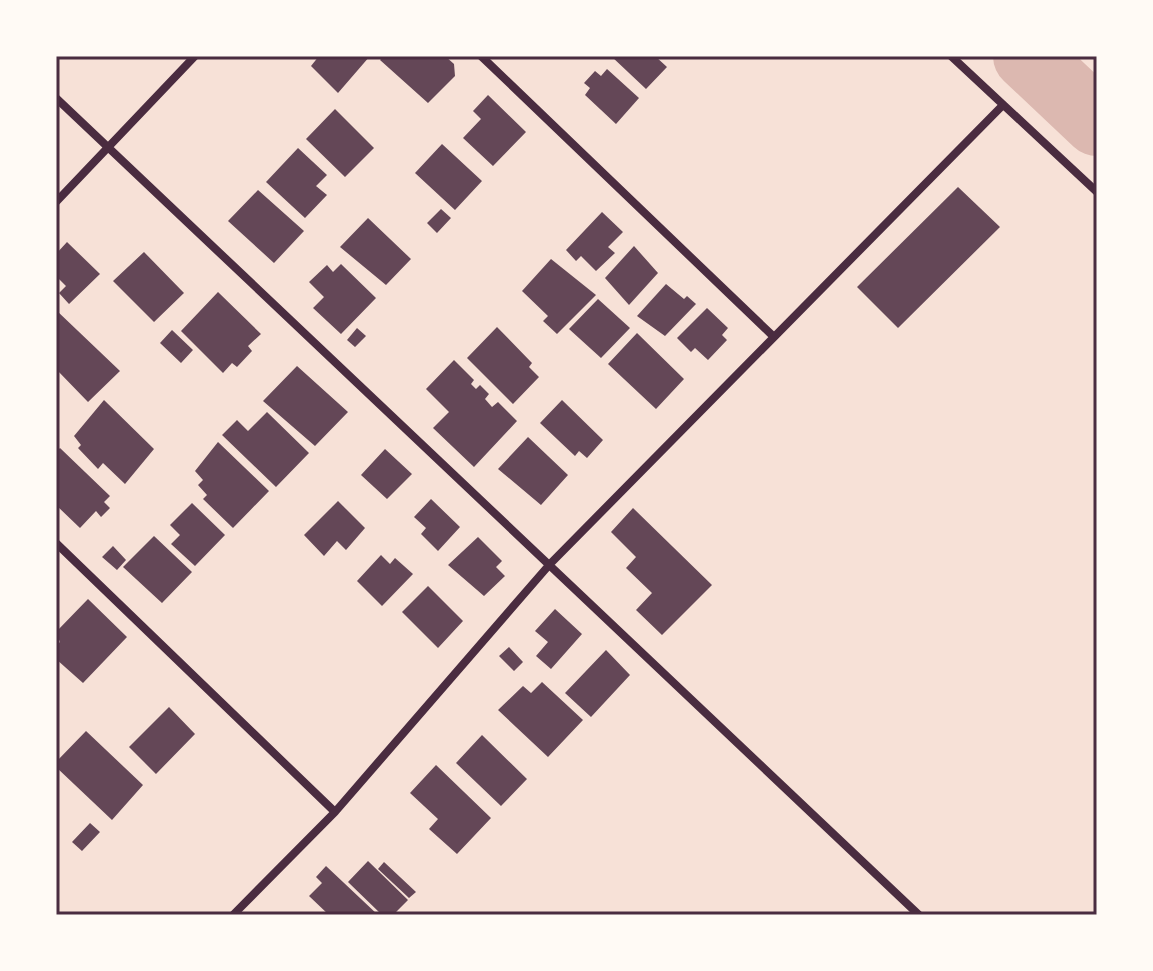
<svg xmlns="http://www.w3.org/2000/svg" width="1153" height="971" viewBox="0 0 1153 971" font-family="'DejaVu Sans',sans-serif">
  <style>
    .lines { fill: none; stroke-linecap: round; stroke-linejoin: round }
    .river { stroke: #dcb8b0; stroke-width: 68 }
    .building { fill: #644757 }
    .minor { stroke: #4a2c40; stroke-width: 8 }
    .neatline { fill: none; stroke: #4a2c40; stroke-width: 3 }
  </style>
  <rect width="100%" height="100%" fill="#f7e1d7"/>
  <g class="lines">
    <path class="river" d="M1027 56 1097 122"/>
  </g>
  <path class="building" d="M319 56H370L338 93 311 66Z
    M384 56H445L454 64 455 76 428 103 380 60Z
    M611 56H655L667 67 646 89Z
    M607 69 639 98 616 124 585 95 590 88 584 83 595 71 601 76Z
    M488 95 526 132 493 166 463 138 481 119 473 111Z
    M335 109 374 148 345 177 306 139Z
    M442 144 482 181 455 210 415 173Z
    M298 148 327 175 316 186 327 195 305 218 266 182Z
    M958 187 1000 227 898 328 857 287Z
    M258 190 304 231 274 263 228 221Z
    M441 209 451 218 437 233 427 223Z
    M602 212 623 232 608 247 615 253 596 271 581 256 576 261 566 250Z
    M368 218 411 259 386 285 340 247Z
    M67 242 100 274 69 304 59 293 66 286 56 276V254Z
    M634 246 658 273 629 305 605 278Z
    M144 252 184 293 154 322 113 281Z
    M551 259 596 295 557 334 543 321 548 316 522 291Z
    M341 264 376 298 341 334 313 308 324 297 309 282 327 265 333 272Z
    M666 284 684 299 687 296 696 304 665 336 637 316Z
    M218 292 261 334 248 346 252 351 237 367 232 363 223 373 181 331Z
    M598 299 630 328 601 358 569 329Z
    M707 308 728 328 722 335 727 340 708 360 695 348 691 352 677 338Z
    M56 310 120 371 88 402 56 369Z
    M497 327 532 363 529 367 539 377 513 404 467 358Z
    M357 328 366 336 355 347 347 340Z
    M172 330 193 350 181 363 160 343Z
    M637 333 684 379 656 409 608 364Z
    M454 360 474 380 471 384 476 389 480 385 489 394 485 399 492 407 498 402 517 421 474 467 433 428 449 412 426 389Z
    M297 366 348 412 315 446 263 401Z
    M104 400 154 449 125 484 103 463 98 469 78 448 81 445 74 436Z
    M562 400 603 440 587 458 579 451 575 456 540 423Z
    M267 412 309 453 276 487 222 435 237 420 248 431Z
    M528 437 568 475 541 505 498 469Z
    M218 442 269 491 233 528 203 499 207 495 198 485 203 480 195 471Z
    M60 448 110 496 104 502 110 508 101 517 96 511 80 528 56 505V452Z
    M385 449 412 474 387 499 361 475Z
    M431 499 460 527 438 551 421 534 426 528 414 517Z
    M338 501 365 528 346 550 337 541 324 556 304 535Z
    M192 503 225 535 195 566 171 544 180 535 170 525Z
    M633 508 712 585 662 635 636 610 652 593 626 568 636 557 611 532Z
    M154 536 192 572 162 603 123 567Z
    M478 537 502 561 496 567 505 576 484 596 448 565Z
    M113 546 126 560 117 570 102 557Z
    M381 555 390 564 395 558 413 574 382 606 357 581Z
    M428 586 463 621 438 648 402 612Z
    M88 599 127 637 83 683 56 659V646L60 642 56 632Z
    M555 609 582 634 551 669 536 656 548 642 535 631Z
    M509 647 523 662 514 671 499 656Z
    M606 650 630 675 591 717 565 693Z
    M542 682 583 720 548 757 498 710 523 686 531 693Z
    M169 707 195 734 156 774 129 747Z
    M86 731 143 785 112 820 56 767V762Z
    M482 735 527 779 501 806 456 763Z
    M436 765 491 818 457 854 429 829 438 819 410 793Z
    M90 823 100 832 82 851 72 842Z
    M368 861 408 900 393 915H382L348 882Z
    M384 862 416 892 409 898 378 869Z
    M326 866 378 915H329L309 896 322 883 316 877Z"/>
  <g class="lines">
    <path class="minor" d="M481 56 774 337
      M951 56 1097 192
      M56 98 919 915
      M56 202 195 56
      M56 543 335 812
      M233 915 335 812 550 564 1003 105"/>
  </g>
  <rect width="1153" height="971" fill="none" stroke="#fffaf5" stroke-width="116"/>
  <rect x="58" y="58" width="1037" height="855" class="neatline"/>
</svg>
